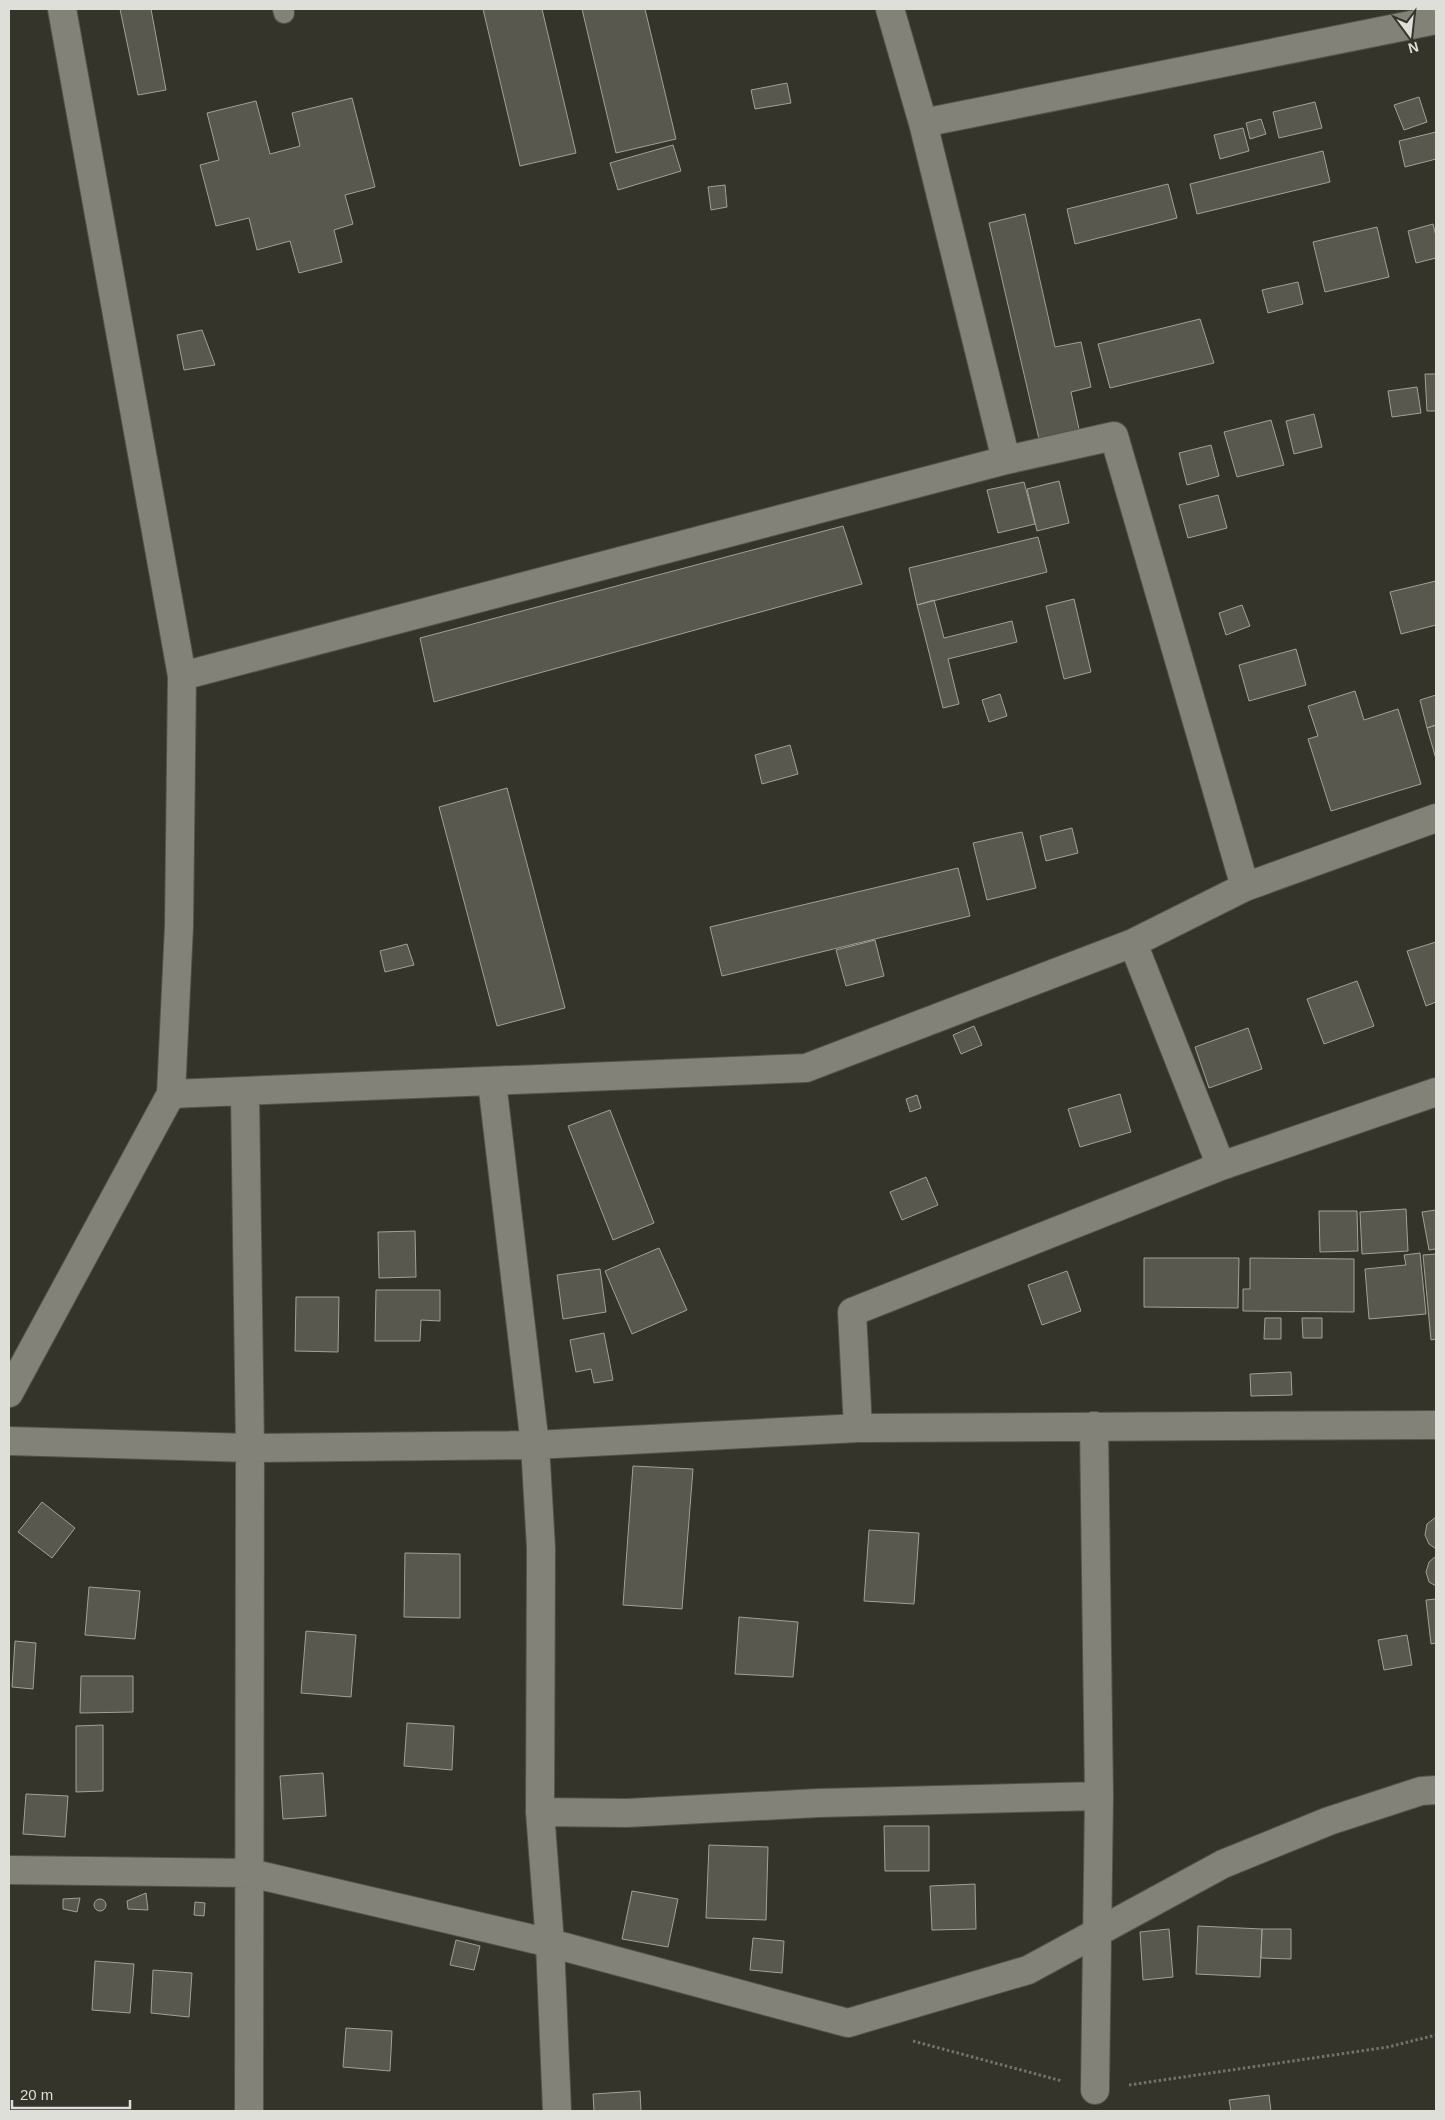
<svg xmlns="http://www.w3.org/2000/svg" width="1445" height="2120" viewBox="0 0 1445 2120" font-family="Arial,sans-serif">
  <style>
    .building { fill: #59584f; stroke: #a1a197 }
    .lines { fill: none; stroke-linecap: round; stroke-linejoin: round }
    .service-casing { stroke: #53524a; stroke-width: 22 }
    .minor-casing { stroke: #53524a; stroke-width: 30 }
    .tertiary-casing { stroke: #53524a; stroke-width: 30 }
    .path { stroke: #73736b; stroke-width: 3; stroke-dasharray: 2.5 2.5; stroke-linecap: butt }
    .service { stroke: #838278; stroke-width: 20 }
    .minor { stroke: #838278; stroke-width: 28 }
    .tertiary { stroke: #838278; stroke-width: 28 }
  </style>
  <rect width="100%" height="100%" fill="#34342b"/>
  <path class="building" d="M120 9H151L166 90 138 95Z
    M483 9H542L576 153 520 166Z
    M582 9H645L676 139 616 153Z
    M787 83 791 103 755 109 751 90Z
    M1419 97 1427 122 1404 130 1394 105Z
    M352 98 375 187 345 195 353 224 334 230 342 262 299 273 290 241 257 250 249 218 216 226 200 165 219 160 207 113 256 101 270 154 300 146 292 113Z
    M1315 102 1322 128 1279 138 1273 112Z
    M1261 119 1266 134 1250 139 1246 123Z
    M1243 128 1249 151 1220 159 1214 135Z
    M1436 132V159L1405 167 1399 141Z
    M673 145 681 171 618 190 610 163Z
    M1323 151 1330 182 1197 214 1190 184Z
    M1168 184 1177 218 1075 244 1067 209Z
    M725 185 727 207 711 210 708 187Z
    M1025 214 1055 347 1081 342 1091 387 1071 392 1079 429 1039 439 989 223Z
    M1433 224 1436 236V258L1416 263 1408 231Z
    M1377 227 1389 277 1325 292 1313 242Z
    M1298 282 1303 304 1268 313 1262 290Z
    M1200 319 1214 363 1110 388 1098 344Z
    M202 330 215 365 184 370 177 335Z
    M1425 374H1436V411H1427Z
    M1417 387 1421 413 1392 417 1388 391Z
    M1314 414 1322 447 1294 454 1286 421Z
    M1271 420 1284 465 1237 477 1224 432Z
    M1211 445 1219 476 1187 485 1179 453Z
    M1059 481 1069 523 1037 531 1027 489Z
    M1024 482 1035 524 998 533 987 490Z
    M1218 495 1227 528 1188 538 1179 505Z
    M843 526 862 584 434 702 420 638Z
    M1038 537 1047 572 917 605 909 568Z
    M1436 581V625L1401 634 1390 592Z
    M1074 599 1091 672 1064 679 1046 606Z
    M934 600 944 638 1012 621 1017 642 948 659 959 704 943 708 917 605Z
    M1242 605 1250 626 1226 635 1219 613Z
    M1296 649 1306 685 1249 701 1239 665Z
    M1355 691 1364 720 1398 709 1421 784 1331 811 1308 739 1318 736 1308 706Z
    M1000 694 1007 716 989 722 982 700Z
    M1436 695V725L1427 728 1420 700Z
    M1436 725V759L1427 728Z
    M790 745 798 774 762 784 755 755Z
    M507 788 565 1008 497 1026 439 807Z
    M1072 828 1078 853 1046 861 1040 836Z
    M1022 832 1036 888 987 900 973 843Z
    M958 868 970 916 722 976 710 927Z
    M875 940 884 976 846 986 836 950Z
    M1436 942V1002L1426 1006 1407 951Z
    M407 944 414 965 385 972 380 951Z
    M1357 981 1374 1026 1324 1044 1307 999Z
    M974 1026 982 1045 961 1054 953 1035Z
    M1248 1028 1262 1069 1209 1088 1195 1047Z
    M1120 1094 1131 1132 1080 1147 1068 1109Z
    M917 1095 921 1108 910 1112 906 1099Z
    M610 1110 654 1223 613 1240 568 1126Z
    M926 1177 938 1205 902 1220 890 1192Z
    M1406 1209 1408 1251 1362 1254 1360 1212Z
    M1436 1210V1249L1429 1250 1422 1212Z
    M1319 1211H1357L1358 1251 1320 1252Z
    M415 1231 416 1277 379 1278 378 1232Z
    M659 1248 687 1310 632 1334 605 1271Z
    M1420 1253 1426 1314 1369 1319 1365 1269 1406 1265 1404 1255Z
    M1436 1254V1339L1431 1340 1423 1255Z
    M1144 1258H1239L1238 1308 1144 1307Z
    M1250 1258 1354 1259V1312L1243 1311V1289H1250Z
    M600 1269 606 1312 563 1319 557 1275Z
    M1067 1271 1081 1311 1042 1325 1028 1285Z
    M376 1290H440V1321L421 1320 420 1341H375Z
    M296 1297H339L338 1352 295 1351Z
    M1265 1318H1281V1339H1264Z
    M1302 1318H1322V1338H1303Z
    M604 1333 613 1380 594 1383 591 1369 576 1372 570 1340Z
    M1291 1372 1292 1395 1251 1396 1250 1374Z
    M633 1466 693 1469 682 1609 623 1605Z
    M42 1502 75 1528 52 1558 18 1532Z
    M1436 1517V1549L1429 1544 1425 1535 1427 1524Z
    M869 1530 919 1533 914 1604 864 1601Z
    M405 1553 460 1554V1618L404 1617Z
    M1436 1556V1586L1429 1582 1426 1572 1429 1562Z
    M89 1587 140 1591 135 1639 85 1635Z
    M1436 1599V1643L1431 1644 1426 1600Z
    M739 1617 798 1622 793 1677 735 1674Z
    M306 1631 356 1635 351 1697 301 1693Z
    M1407 1635 1412 1665 1384 1670 1378 1640Z
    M15 1641 36 1643 33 1689 12 1687Z
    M81 1676H133V1712L80 1713Z
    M407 1723 454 1726 452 1770 404 1766Z
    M103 1725V1791L76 1792V1726Z
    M323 1773 326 1816 283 1819 280 1776Z
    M26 1794 68 1796 65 1837 23 1834Z
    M884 1826H929V1871H885Z
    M709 1845 768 1847 766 1920 706 1918Z
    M975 1884 976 1929 932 1930 930 1886Z
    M632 1891 678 1899 668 1947 622 1939Z
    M146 1893 148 1910 128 1909 127 1901Z
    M80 1898 77 1912 63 1909V1899Z
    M94 1905a6 6 0 1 1 12 0a6 6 0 1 1-12 0Z
    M195 1902 205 1903 204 1916 194 1915Z
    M1198 1926 1262 1929 1260 1977 1196 1974Z
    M1169 1929 1173 1977 1143 1980 1140 1932Z
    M1262 1929H1291V1959L1261 1958Z
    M753 1938 784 1941 782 1973 750 1970Z
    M456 1940 480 1946 474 1970 450 1965Z
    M95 1961 134 1964 130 2013 92 2010Z
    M153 1970 192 1973 189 2017 151 2013Z
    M346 2028 392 2031 390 2071 343 2067Z
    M640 2091 641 2111H594L593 2094Z
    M1269 2095 1271 2111H1231L1229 2100Z"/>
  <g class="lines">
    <defs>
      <path id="service" d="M283 9 284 13"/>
      <path id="minor" d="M890 9 923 123 1006 460
        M923 123 1436 20
        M182 676 1006 460 1114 436 1245 887
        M1133 943 1221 1166
        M492 1082 535 1445 541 1548 540 1812 550 1943 557 2111
        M245 1092 250 1448 249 2111
        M171 1094 806 1068 1133 943 1245 887 1436 818
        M1094 1426 1099 1796 1095 2090
        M858 1428 852 1312 1221 1166 1436 1092
        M9 1441 250 1448 535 1445 858 1428 1436 1425
        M540 1812 627 1813 818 1803 1099 1796
        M9 1870 250 1873 550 1943 848 2023 1028 1970 1223 1864 1329 1821 1421 1791 1436 1790"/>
      <path id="tertiary" d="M9 1393 171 1094 179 926 182 676 62 9"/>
    </defs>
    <use href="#service" class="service-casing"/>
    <use href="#minor" class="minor-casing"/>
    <use href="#tertiary" class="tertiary-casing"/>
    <path class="path" d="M913 2041 1062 2081
      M1129 2085 1388 2047 1436 2035"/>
    <use href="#service" class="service"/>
    <use href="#minor" class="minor"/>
    <use href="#tertiary" class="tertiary"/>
  </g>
  <rect width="1445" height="2120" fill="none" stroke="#dfdfd9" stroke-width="20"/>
  <g transform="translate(1410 35) rotate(165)" stroke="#34342b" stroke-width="4" paint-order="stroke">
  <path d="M0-4L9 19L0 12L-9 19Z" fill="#dfdfd9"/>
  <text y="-8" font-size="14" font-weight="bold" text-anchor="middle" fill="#dfdfd9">N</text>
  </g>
  <path d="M12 2100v8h118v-8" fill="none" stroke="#dfdfd9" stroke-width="2.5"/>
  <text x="20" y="2100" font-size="15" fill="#dfdfd9" stroke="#34342b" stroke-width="4" paint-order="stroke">20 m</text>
</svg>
